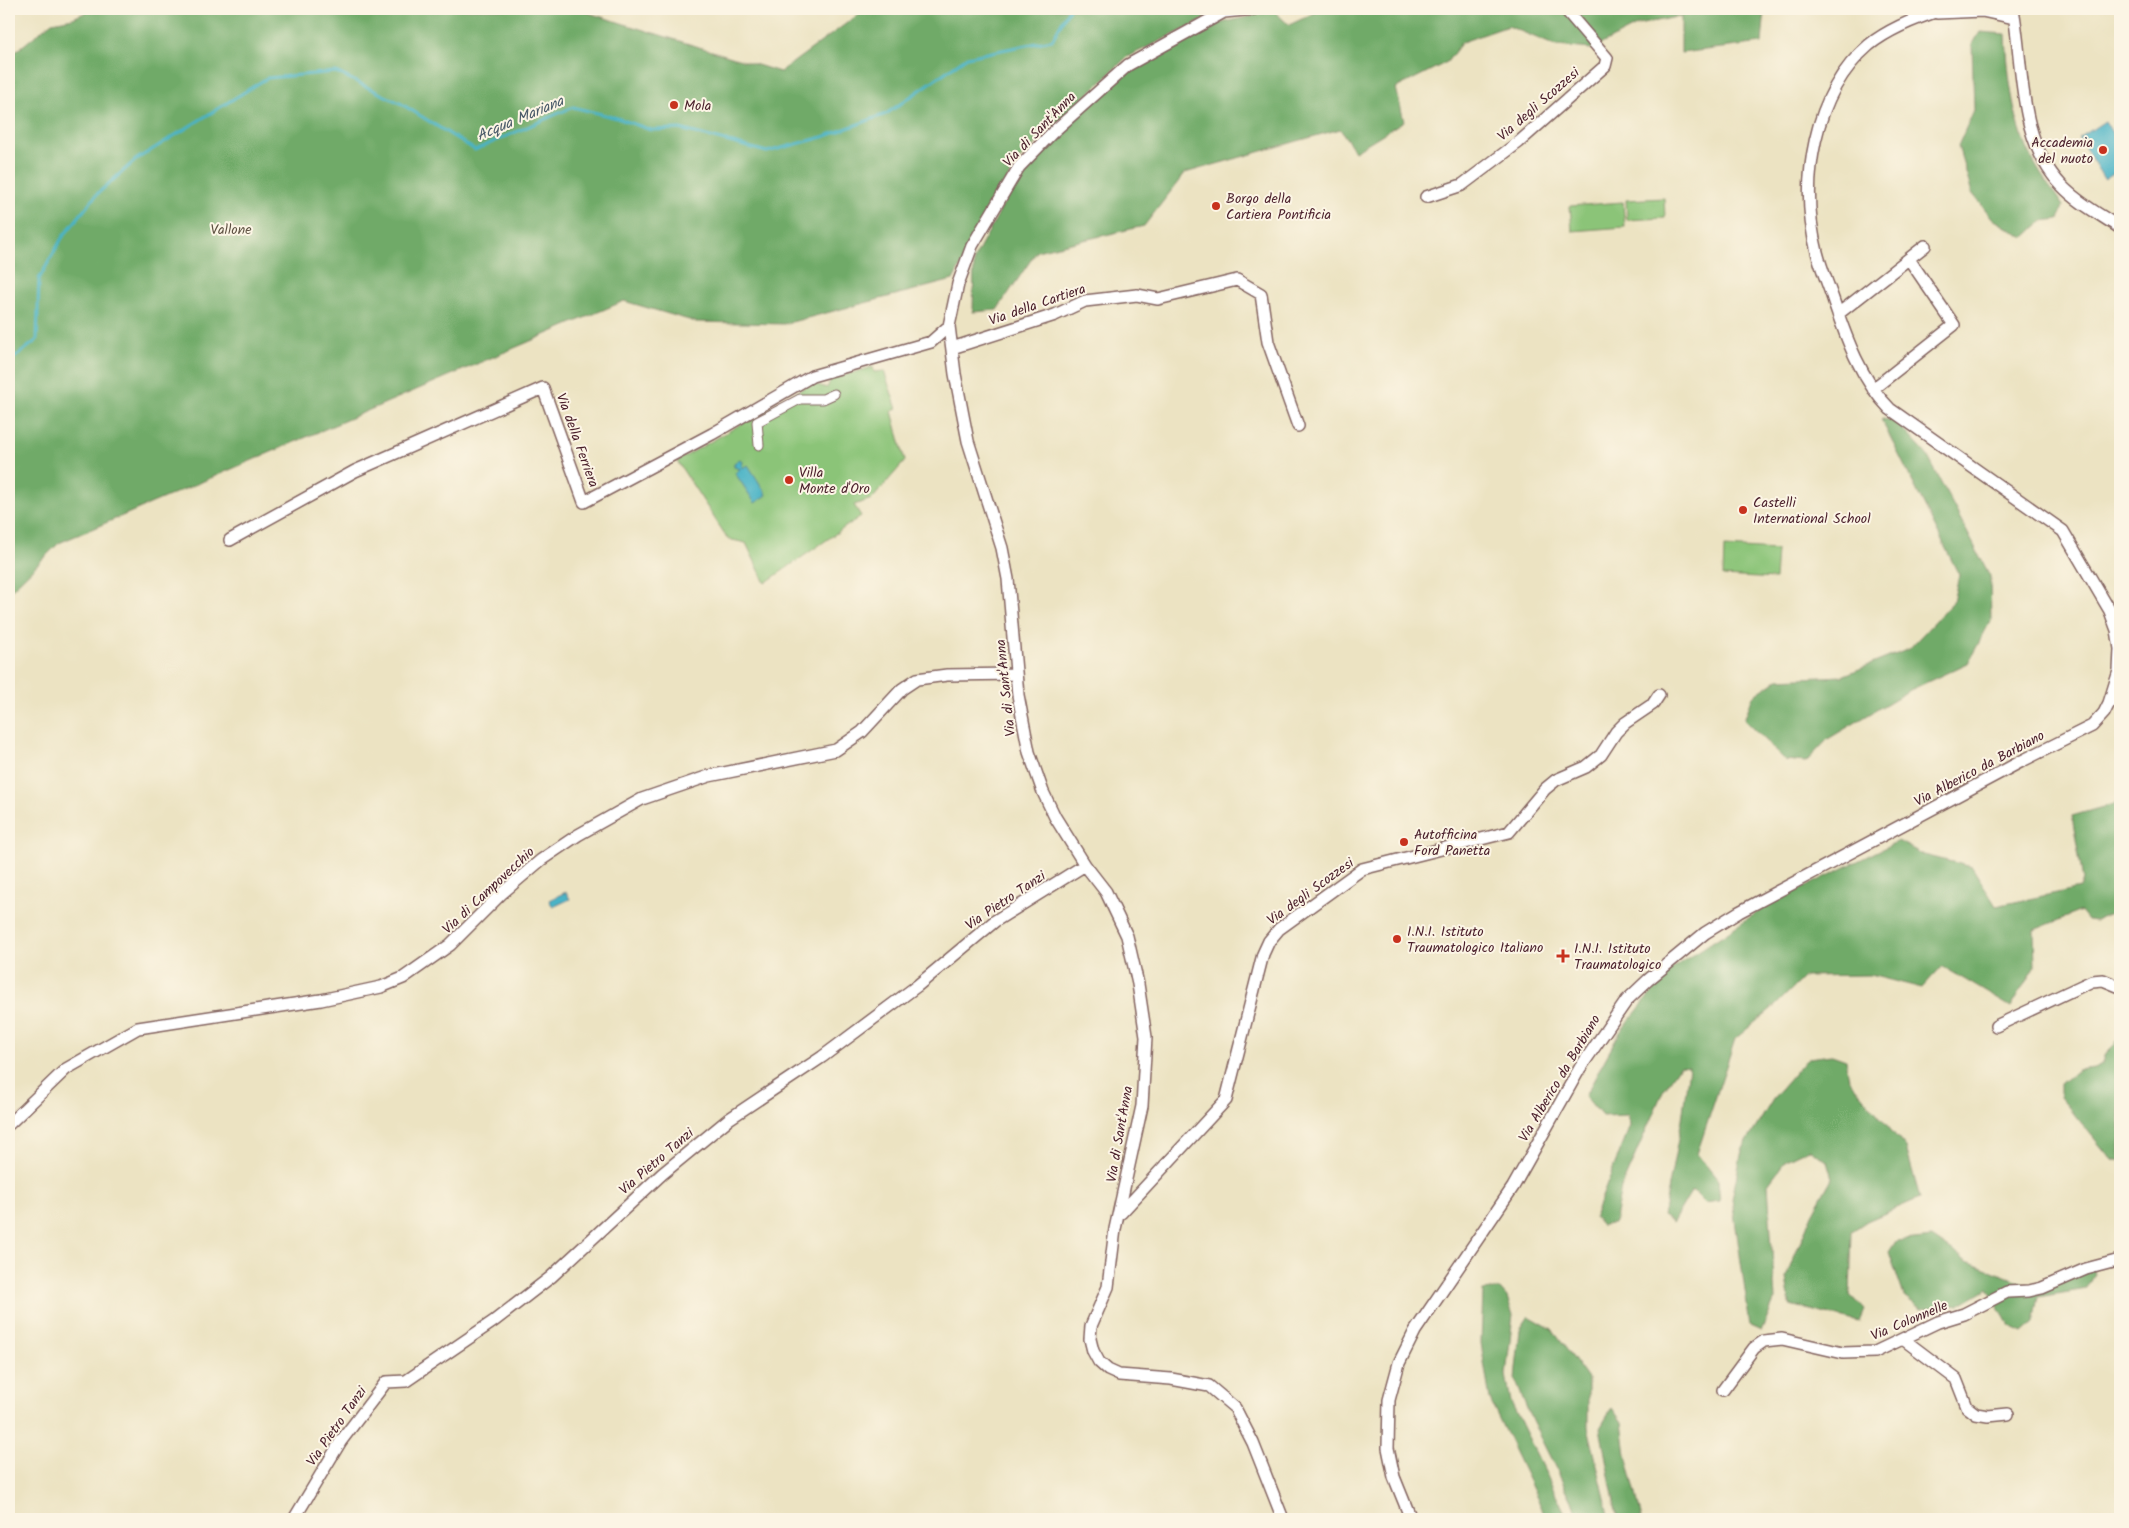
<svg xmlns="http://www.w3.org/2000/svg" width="2129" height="1528" viewBox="0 0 2129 1528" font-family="Kalam,sans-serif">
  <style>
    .green { fill: #8bc478; stroke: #6a7252 }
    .forest { fill: #70aa68; stroke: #5d644a }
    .water { fill: #49b3c6; stroke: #4a6978 }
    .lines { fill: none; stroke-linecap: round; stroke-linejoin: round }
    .stream { stroke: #49b3c6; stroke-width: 3 }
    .pedestrian-casing { stroke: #836460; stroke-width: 11 }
    .minor-casing { stroke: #836460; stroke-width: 14 }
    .pedestrian { stroke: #fff; stroke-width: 9 }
    .minor { stroke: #fff; stroke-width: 11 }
    .poi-dot { fill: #c8321e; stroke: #fcf5e5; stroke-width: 2 }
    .labels { text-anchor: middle; stroke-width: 4; stroke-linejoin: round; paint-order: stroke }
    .street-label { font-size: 14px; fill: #4a1f2b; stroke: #fcf5e5 }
    .poi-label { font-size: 14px; fill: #4a1f2b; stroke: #fcf5e5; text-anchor: start }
    .park-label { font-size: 14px; fill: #5e5142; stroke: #fcf5e5 }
    .water-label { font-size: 15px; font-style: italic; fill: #4a5a69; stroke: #fcf5e5 }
  </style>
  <rect width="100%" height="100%" fill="#fcf5e5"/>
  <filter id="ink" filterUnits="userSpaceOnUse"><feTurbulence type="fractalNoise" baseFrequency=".02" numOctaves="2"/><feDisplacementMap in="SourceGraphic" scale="10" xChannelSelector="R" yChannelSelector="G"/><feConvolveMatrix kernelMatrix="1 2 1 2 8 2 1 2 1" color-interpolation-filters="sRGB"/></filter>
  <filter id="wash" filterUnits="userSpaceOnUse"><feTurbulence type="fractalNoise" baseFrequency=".0096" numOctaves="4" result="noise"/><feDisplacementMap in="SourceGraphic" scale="20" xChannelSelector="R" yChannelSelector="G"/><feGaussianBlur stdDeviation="1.12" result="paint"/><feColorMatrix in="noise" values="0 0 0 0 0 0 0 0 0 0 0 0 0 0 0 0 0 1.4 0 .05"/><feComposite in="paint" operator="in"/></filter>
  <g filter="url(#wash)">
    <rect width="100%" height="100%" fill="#ece3c2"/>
    <path class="green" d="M1664 198 1665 218 1627 220 1626 200Z
      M1623 202 1625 227 1572 231 1570 206Z
      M873 367 874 372 884 371 897 409 892 411 905 461 872 499 854 505 861 516 765 583 746 543 728 539 677 461 812 383 827 388 831 379Z
      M1724 547 1777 550 1775 579 1723 576Z"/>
    <path class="forest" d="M93 9H576L780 72 866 9H1227L1127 57 1017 162 953 280 784 324 696 322 624 301 59 543 9 592V57L52 22 73 18Z
      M1323 9H1765L1762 43 1681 53V16L1638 25 1592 49 1556 46 1508 26 1462 42 1447 62 1396 88 1404 121 1355 151 1340 129 1185 173 1144 226 1037 251 997 310 973 312 974 259 1022 170 1082 110 1132 70 1221 23 1274 11 1289 25Z
      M1980 32 2006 34C2008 78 2013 125 2035 164 2043 179 2054 192 2063 206L2059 219 2042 221 2024 238 1993 219 1972 193 1958 146 1974 110 1972 45Z
      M1881 419 1895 420 1927 455 1990 576 1991 620 1968 663 1908 691 1828 739 1806 762 1785 760 1744 720 1753 696 1778 679 1842 676 1909 649 1953 602 1959 575Z
      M2120 802V910L2095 921 2088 920 2081 911 2034 930 2035 966 2011 1007 1942 966 1922 988 1870 975 1805 976 1777 1004 1735 1039 1697 1154 1718 1180 1720 1201 1705 1203 1692 1190 1673 1222 1663 1216 1682 1119 1689 1067 1680 1066 1663 1091 1621 1188 1614 1224 1601 1225 1594 1217 1630 1126 1628 1115 1602 1116 1585 1096 1620 1032 1671 969 1767 906 1898 841 1924 855 1972 867 1996 906 2080 888 2083 880 2072 816Z
      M2120 1039V1162L2112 1160 2060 1097V1084L2077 1070 2095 1068 2103 1063 2106 1053Z
      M1832 1055 1846 1060 1849 1080 1906 1148 1920 1198 1867 1221 1852 1231 1850 1295 1864 1310 1859 1322 1790 1305 1786 1277 1812 1214 1832 1178 1827 1161 1809 1149 1786 1160 1768 1184 1775 1299 1761 1331 1750 1326 1732 1199 1742 1150 1775 1096 1808 1058Z
      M1932 1237 1967 1261 2031 1286 2091 1265 2095 1274 2087 1289 2039 1297 2034 1322 2023 1332 2010 1326 1988 1288 1959 1305 1921 1309 1904 1296 1889 1252 1896 1241Z
      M1500 1289 1507 1297 1513 1315 1506 1375 1511 1402 1568 1519H1547L1490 1400 1481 1343 1483 1291Z
      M1529 1316 1552 1329 1588 1379V1427L1610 1519H1578L1572 1501 1532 1421 1515 1379 1520 1329Z
      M1612 1408 1622 1422 1626 1455 1642 1519H1614L1617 1517 1600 1428Z"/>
    <path class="water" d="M2105 121 2120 146V169L2104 179 2079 138Z
      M740 459 743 461 742 468 748 465 767 495 755 503 735 473 740 469 734 467V463Z
      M566 892 570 899 553 907 549 900Z"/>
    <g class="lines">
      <path class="stream" d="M9 362 37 340 39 279 62 238 97 194 137 159 267 78 336 72 400 103 475 150 573 107 617 118 651 130 680 129 767 152 823 137 886 114 967 57 1052 40 1069 9"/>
    </g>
  </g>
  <g filter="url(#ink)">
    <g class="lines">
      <defs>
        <path id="pedestrian" d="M759 445 757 422 800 399H823L834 394"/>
        <path id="minor" d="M1254 9 1224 12 1128 65 1052 133 1019 167 972 246 958 284 949 326 955 374 968 441 1002 548 1008 579 1018 695 1029 752 1043 792 1055 817 1085 865 1106 892 1127 936 1138 984 1146 1037 1142 1106 1115 1229 1108 1287 1091 1326 1090 1339 1093 1351 1099 1362 1108 1370 1119 1375 1171 1379 1209 1386 1235 1408 1253 1443 1283 1519
          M2013 9C2024 68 2017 139 2062 186 2078 203 2101 215 2120 228
          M1937 13 1982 11 2014 18
          M1426 197 1462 185 1519 142 1605 66 1607 58 1565 9
          M1838 314 1925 246
          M952 348 1055 315 1085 301 1137 295 1158 299 1237 280 1261 294 1268 342 1298 426
          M1873 389 1954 325 1909 259
          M230 540 355 471 543 388 584 502 712 434 812 376 931 342 949 326
          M1996 1026 2092 981 2103 980 2120 987
          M9 1124 66 1069 138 1028 321 1000 381 987 403 978 450 945 501 894 541 860 578 835 642 799 709 776 836 750 862 732 902 689 917 679 947 675 1016 674
          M1121 1213 1226 1100 1263 954 1269 941 1279 929 1362 869 1509 832 1545 789 1556 780 1586 767 1601 755 1616 732 1625 723 1653 704 1659 695
          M1903 1339 1956 1379 1967 1407 1976 1414 1988 1416 2008 1414
          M1723 1390 1754 1348 1764 1341 1782 1339 1843 1353 1875 1352 1938 1322 1964 1314 2007 1292 2029 1291 2042 1288 2086 1269 2120 1260
          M294 1519 341 1441 386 1382 406 1381 494 1321 551 1277 662 1174 729 1119 822 1057 917 986 995 921 1085 865
          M1411 1519 1394 1477 1388 1448 1389 1400 1399 1363 1415 1331 1513 1187 1580 1068 1627 1000 1648 980 1705 933 1739 912 2022 761 2092 726 2104 713 2109 703 2119 671 2120 649 2117 630 2110 611 2063 531 1890 409C1861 380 1846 338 1833 299 1828 284 1821 268 1817 252 1799 183 1813 93 1869 45 1890 28 1919 17 1944 9"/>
      </defs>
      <use href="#pedestrian" class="pedestrian-casing"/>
      <use href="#minor" class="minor-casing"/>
      <use href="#pedestrian" class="pedestrian"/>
      <use href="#minor" class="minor"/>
    </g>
  </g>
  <g class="poi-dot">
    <circle cx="674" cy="105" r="5"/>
    <circle cx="2103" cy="150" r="5"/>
    <circle cx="1216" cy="206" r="5"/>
    <circle cx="789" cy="480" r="5"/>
    <circle cx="1743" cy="510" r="5"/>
    <circle cx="1404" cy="842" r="5"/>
    <circle cx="1397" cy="939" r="5"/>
    <path d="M1560.5 948.5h5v5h5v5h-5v5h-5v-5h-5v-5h5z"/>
  </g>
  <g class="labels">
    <g class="street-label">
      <text transform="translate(1538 104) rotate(-41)" y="5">Via degli Scozzesi</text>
      <text transform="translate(1039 129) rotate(-46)" y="5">Via di Sant'Anna</text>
      <text transform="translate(1037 304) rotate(-19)" y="5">Via della Cartiera</text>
      <text transform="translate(578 440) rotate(70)" y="5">Via della Ferriera</text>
      <text transform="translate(1005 688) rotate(-96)" y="5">Via di Sant'Anna</text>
      <text transform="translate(1979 768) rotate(-28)" y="5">Via Alberico da Barbiano</text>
      <text transform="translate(488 890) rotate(-43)" y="5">Via di Campovecchio</text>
      <text transform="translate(1310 891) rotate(-36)" y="5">Via degli Scozzesi</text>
      <text transform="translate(1005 900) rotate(-34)" y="5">Via Pietro Tanzi</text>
      <text transform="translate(1559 1078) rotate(-59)" y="5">Via Alberico da Barbiano</text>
      <text transform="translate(1119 1134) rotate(-80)" y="5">Via di Sant'Anna</text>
      <text transform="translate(656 1161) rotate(-41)" y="5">Via Pietro Tanzi</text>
      <text transform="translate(1909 1320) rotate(-23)" y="5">Via Colonnelle</text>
      <text transform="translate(336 1426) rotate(-55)" y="5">Via Pietro Tanzi</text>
    </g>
    <g class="poi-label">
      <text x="684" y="110">Mola</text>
      <text x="2093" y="147" text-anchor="end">Accademia<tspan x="2093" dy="16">del nuoto</tspan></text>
      <text x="1226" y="203">Borgo della<tspan x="1226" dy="16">Cartiera Pontificia</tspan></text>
      <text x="799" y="477">Villa<tspan x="799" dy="16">Monte d'Oro</tspan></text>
      <text x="1753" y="507">Castelli<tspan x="1753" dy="16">International School</tspan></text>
      <text x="1414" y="839">Autofficina<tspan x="1414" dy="16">Ford Panetta</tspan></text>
      <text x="1407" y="936">I.N.I. Istituto<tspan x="1407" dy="16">Traumatologico Italiano</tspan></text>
      <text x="1574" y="953">I.N.I. Istituto<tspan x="1574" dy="16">Traumatologico</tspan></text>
    </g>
    <g class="park-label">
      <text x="231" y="234">Vallone</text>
    </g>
    <g class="water-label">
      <text transform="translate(520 118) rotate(-23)" y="5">Acqua Mariana</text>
    </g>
  </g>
  <rect width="2129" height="1528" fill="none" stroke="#fcf5e5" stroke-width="30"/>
</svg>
